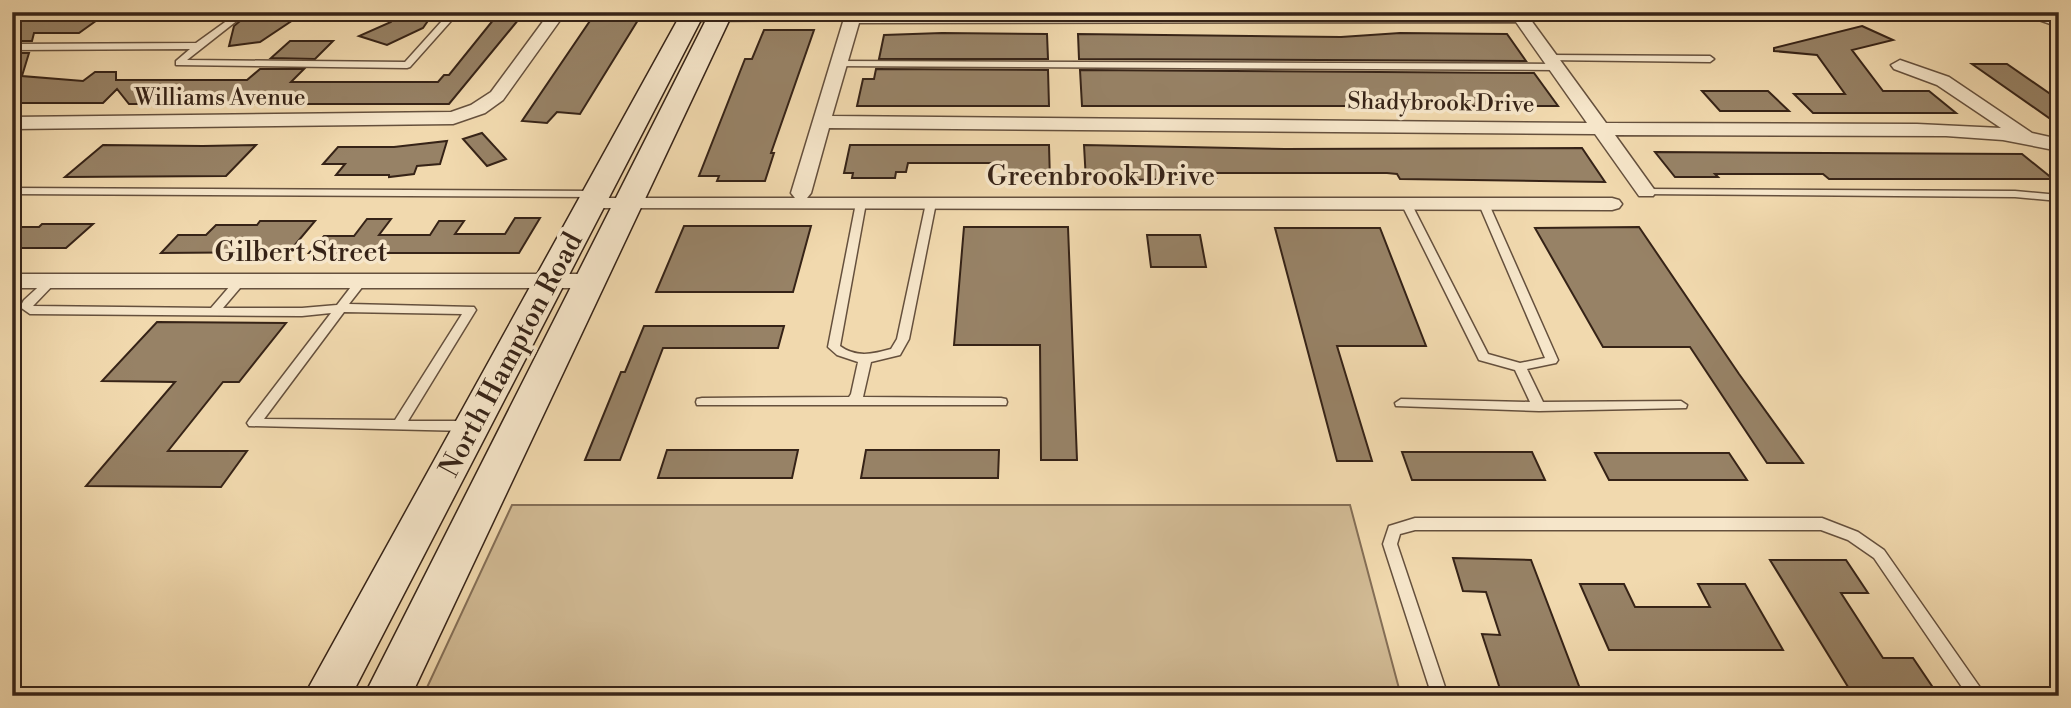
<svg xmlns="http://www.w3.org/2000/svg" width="2071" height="708" viewBox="0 0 2071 708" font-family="'Libre Bodoni',serif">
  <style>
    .green { fill: #d1ba94; stroke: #846e56; stroke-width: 2 }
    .building { fill: #978266; stroke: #362317; stroke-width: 2 }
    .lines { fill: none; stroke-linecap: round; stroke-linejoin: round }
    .lane-casing { stroke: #65503d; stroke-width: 3 }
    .street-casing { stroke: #65503d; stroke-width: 3 }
    .secondary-casing { stroke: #362317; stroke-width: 3 }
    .lane { fill: #f6e6ca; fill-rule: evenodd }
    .street { fill: #f6e6ca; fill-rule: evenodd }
    .secondary { fill: #f6e6ca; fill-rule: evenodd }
    .labels { text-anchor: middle; stroke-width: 7; stroke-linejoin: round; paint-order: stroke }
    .far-street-label { font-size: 23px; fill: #362317; stroke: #f6e6ca }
    .street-label { font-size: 28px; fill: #362317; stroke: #f6e6ca }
  </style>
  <rect width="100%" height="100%" fill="#f1d9ae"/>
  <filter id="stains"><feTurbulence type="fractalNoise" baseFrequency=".00286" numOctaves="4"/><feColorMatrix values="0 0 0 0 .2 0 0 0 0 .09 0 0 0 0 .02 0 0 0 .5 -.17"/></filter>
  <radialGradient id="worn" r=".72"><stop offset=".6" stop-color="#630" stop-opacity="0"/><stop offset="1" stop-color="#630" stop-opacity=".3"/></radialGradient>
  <path class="green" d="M512 505H1350L1401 696H423Z"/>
  <path class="building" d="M251 12H305L260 42 229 46 234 26Z
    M398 12H434L423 28 387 45 359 36 391 22Z
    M596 12H643L580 114 557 112 547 123 522 121Z
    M107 13 79 33H34L32 41H12V14Z
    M494 19H519L449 104H129L117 89 103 103H12V53H29L22 76 83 81 95 72H116V80H247L260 69H304L291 82H438L444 75H449Z
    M1862 26 1893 40 1852 50 1883 91H1929L1956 113H1813L1794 94H1845L1817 55 1774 51V48Z
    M764 30H814L771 153H774L765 181H717L719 176H699L745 59H752Z
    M942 33 1047 34 1048 59H879L884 35Z
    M1400 33 1507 34 1526 61 1079 59 1078 34 1341 37Z
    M290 41H333L315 59 271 58Z
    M1972 64H2007L2059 100V125Z
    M876 69 1048 70 1049 106H857L863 79H874Z
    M1080 70 1534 73 1558 106H1082Z
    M1702 91H1768L1789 111H1720Z
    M482 133 506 159 487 166 463 139Z
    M447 141 440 164 417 166 414 174 389 177V175H336L345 164H323L338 147H394Z
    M103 145 203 146 256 145 226 176 65 177Z
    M850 145H1049L1050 181H1006V163H908L906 172H896L895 178H852L853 173H844Z
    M1084 145 1285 149 1582 148 1605 182 1400 179 1397 174 1387 173H1214L1216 178 1086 181Z
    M1655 152 2022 154 2053 179H1829L1823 174H1715L1718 177H1675Z
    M515 218H540L519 253H309L324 236H354L367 219H391L379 235H430L439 221H464L455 234H505Z
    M260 221H315L289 252 161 253 178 235H206L216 225H257Z
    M42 224H93L66 248H12V227H39Z
    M684 226H811L793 292H656Z
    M964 227H1068L1077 460H1041L1040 345H954Z
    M1639 227 1739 374 1803 463H1767L1690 347H1603L1535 228Z
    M1275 228H1380L1426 346H1337L1372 461H1337Z
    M1147 235H1200L1206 267H1151Z
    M157 322 286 323 239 382H223L168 451H247L221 487 86 486 175 382 102 381Z
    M644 326H784L778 348H663L620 460H585L621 372H625Z
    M667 450H798L792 478H658Z
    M866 450H999L998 478H861Z
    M1402 452H1532L1545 480H1412Z
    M1595 453H1729L1747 480H1609Z
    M1453 558 1531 560 1582 694 1501 692 1482 634 1500 635 1486 592 1463 591Z
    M1770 560H1846L1868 593H1841L1883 658H1913L1938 695H1853Z
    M1580 584H1624L1635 607H1710L1698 584H1745L1783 650H1609Z"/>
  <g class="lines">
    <defs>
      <path id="lane" d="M239 12H248L187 60 405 62 450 12H459L410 67 407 68 176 65V61L190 49 12 50V44L196 43Z
        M853 16H856V20L690 21 686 19 690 17Z
        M1550 55 1710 56 1714 59 1710 62 1547 60V56Z
        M837 61 1557 64 1561 67 1557 70 834 66V62Z
        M12 188 596 191 601 194 596 197 12 194Z
        M1646 189 2015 191 2059 195V201L2015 197 1642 194 1641 192Z
        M1483 199 1488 202 1558 360 1556 363 1527 369 1543 402 1681 401 1687 405 1686 408 1539 411 1396 406 1395 403 1401 399 1530 402 1515 370 1479 360 1401 203 1406 200 1411 203 1488 354 1520 363 1545 358 1478 202Z
        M861 200 866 203 840 346C856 358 873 354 891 349L897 339 926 203 931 200 936 203 909 339 900 355 871 362 863 397 1001 398 1006 399 1007 402 1006 405H697L696 402 697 399 702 398 849 397 851 394 858 362 837 355 828 347 856 203Z
        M51 278 57 281 33 306 211 308 236 279 240 278 246 281 223 308H302L337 305 357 279 361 278 367 281 349 304 474 307 476 310 408 421H468L473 423 475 426 473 429 468 431 249 426 247 423 249 420 331 313 302 316 30 314 20 307 24 300 47 279ZM344 312 462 314 395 420 264 419Z
        M1415 518H1822L1858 532 1884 550 1986 696H1968L1874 558 1848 540 1821 530H1415L1400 534 1397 544 1448 696H1432L1383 544 1389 526Z"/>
      <path id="street" d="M340 12H357L348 18 342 16Z
        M550 12H566L503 100 485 113 453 124 12 129V117L451 112 471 105 491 92Z
        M846 12H1525L1606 123 1917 124 2001 128 1937 85 1894 69 1891 65 1900 60 1949 77 2032 133 2059 139V151L2003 140 1946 136 1615 135 1656 192 1653 196H1639L1595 134 829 128 811 193 807 198H1612L1619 200 1622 204 1619 208 1612 210 584 208 581 204 584 200 591 198H795L791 193ZM1516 22 1587 123 832 116 859 23Z
        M2022 12H2046L2059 16V27L2024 15Z
        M12 274H590L598 276 601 281 598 286 590 288H12Z"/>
      <path id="secondary" d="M682 12H705L351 696H304Z
        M710 12H733L411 696H364Z"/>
    </defs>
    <use href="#lane" class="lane-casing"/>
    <use href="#street" class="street-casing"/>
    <use href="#secondary" class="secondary-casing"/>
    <use href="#lane" class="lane"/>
    <use href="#street" class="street"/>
    <use href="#secondary" class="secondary"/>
  </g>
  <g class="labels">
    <g class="far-street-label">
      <text x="220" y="105">Williams Avenue</text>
      <text transform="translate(1441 102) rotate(1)" y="8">Shadybrook Drive</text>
    </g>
    <g class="street-label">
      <text x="1101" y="185">Greenbrook Drive</text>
      <text x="301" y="261">Gilbert Street</text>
      <text transform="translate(510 354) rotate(-62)" y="10">North Hampton Road</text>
    </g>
  </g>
  <rect width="2071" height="708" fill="none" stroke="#f1d9ae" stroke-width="42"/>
  <rect x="14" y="14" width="2043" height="680" fill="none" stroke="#362317" stroke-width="3.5"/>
  <rect x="21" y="21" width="2029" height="666" fill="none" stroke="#362317" stroke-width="2"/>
  <rect width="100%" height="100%" filter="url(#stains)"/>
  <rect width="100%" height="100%" fill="url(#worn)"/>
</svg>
